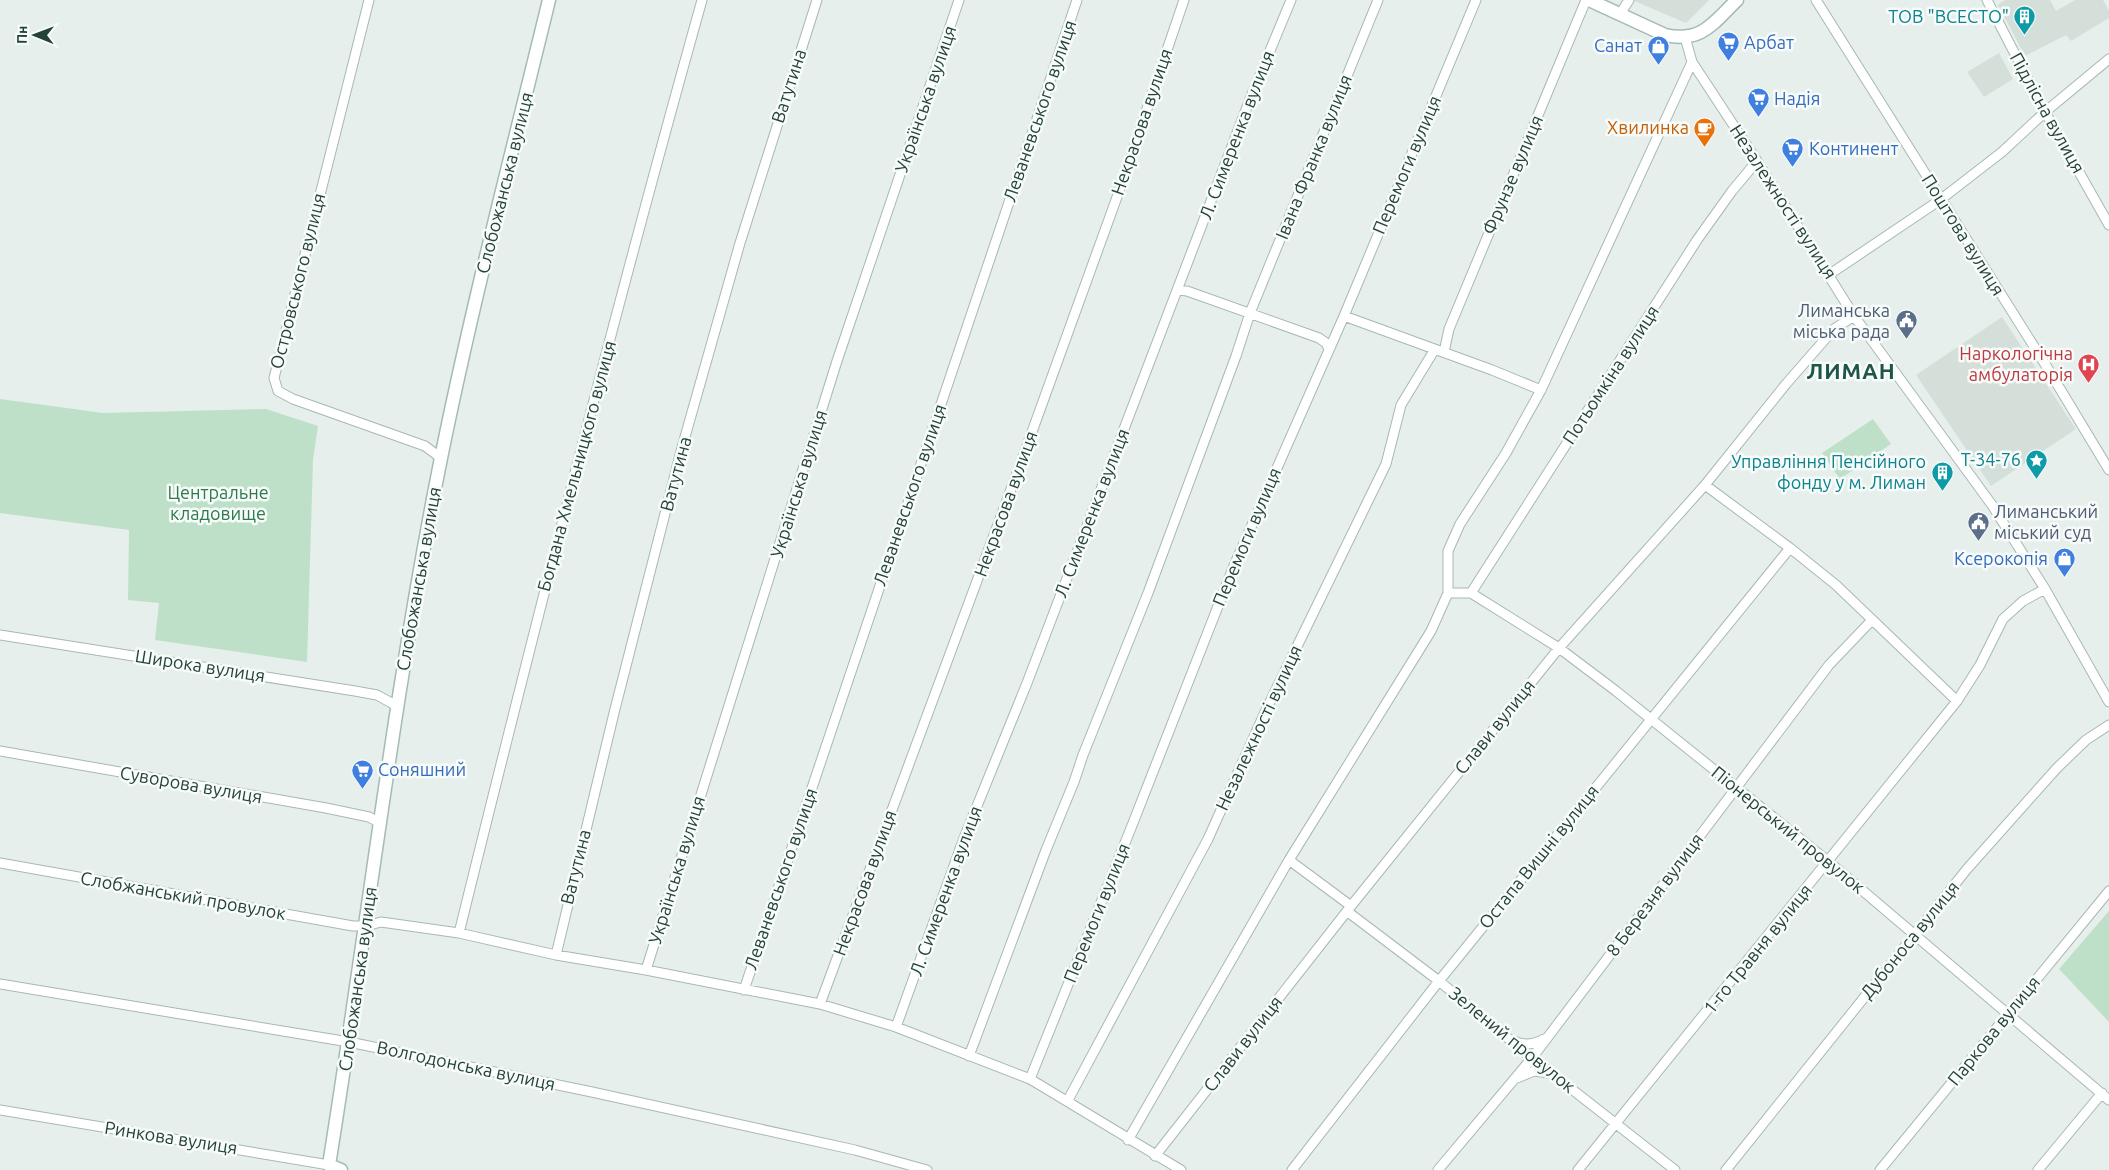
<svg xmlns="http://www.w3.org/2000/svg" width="2109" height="1170" viewBox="0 0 2109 1170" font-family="Ubuntu,sans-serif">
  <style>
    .built { fill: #d4dfda }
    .green { fill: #bfe0c8 }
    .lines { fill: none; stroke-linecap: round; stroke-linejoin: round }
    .minor-casing { stroke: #a8b8b2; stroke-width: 11 }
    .secondary-casing { stroke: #a4bbb3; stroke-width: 15 }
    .minor { stroke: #fff; stroke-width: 9 }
    .secondary { stroke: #fff; stroke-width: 12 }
    .labels { text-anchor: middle; stroke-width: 5; stroke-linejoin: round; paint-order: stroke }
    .culture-label { font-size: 18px; fill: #0d838f; stroke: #f7fbf9; text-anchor: end }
    .shop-label { font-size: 18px; fill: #366cbe; stroke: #f7fbf9; text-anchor: start }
    .street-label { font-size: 18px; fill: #24423a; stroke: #f7fbf9 }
    .food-label { font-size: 18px; fill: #c56008; stroke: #f7fbf9; text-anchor: end }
    .service-label { font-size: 18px; fill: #4e5e75; stroke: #f7fbf9; text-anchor: end }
    .health-label { font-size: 18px; fill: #be3a42; stroke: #f7fbf9; text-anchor: end }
    .park-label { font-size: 18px; fill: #2d7a4b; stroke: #f7fbf9 }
    .district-label { font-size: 22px; font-weight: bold; letter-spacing: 1px; fill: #1f5548; stroke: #f7fbf9 }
  </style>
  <rect width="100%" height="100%" fill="#e6efeb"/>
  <path class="built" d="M1632 0H1709L1686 23Z
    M2005 0H2050L2056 11 2075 0H2103L2109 11V18L2071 41 2066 35 2025 56 1998 5Z
    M1999 53 2013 79 1984 97 1967 72Z
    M2002 317 2076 429 1991 486 1916 375Z"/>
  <path class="green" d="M0 399 103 413 266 409 318 426 313 460 307 662 155 640 159 603 128 600 129 530 0 513Z
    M1873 419 1891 444 1840 479 1822 453Z
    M2109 911V1022L2059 969Z"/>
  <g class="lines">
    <defs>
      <path id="minor" d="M369 0 274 378 278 391 293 399 425 446 441 458
        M1816 0 2045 364 2109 470
        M1987 0 2045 112 2109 225
        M1620 14 1629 0
        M1685 37 1692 62 1757 161 1854 316 1992 505 2045 589 2109 702
        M1830 274 1940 200 2002 152 2045 112 2109 59
        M1178 290 1187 291 1319 338 1326 343 1329 349
        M1344 316 1492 370 1541 390
        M1444 352 1449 329 1586 0
        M1705 485 1790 548 1836 585 1957 701
        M1448 593H1471L1559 648 1616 691 1829 862 2109 1100
        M1471 593 1697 240 1732 191 1757 161
        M0 635 355 691 377 695 397 706
        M0 751 326 808 369 817 380 823
        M1289 860 1351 906
        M0 863 353 926H366L381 922 459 933 556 955 646 970 820 1004 896 1027 1030 1079 1181 1170
        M1348 912 1439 981 1532 1058 1675 1170
        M459 933C536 621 615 310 702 0
        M556 955 614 713 681 451 740 243 817 0
        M646 970 837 361 959 0
        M0 984 349 1042 592 1092 855 1150 927 1170
        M744 990 1077 0
        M820 1004 1020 465 1117 197 1184 0
        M896 1027 964 838 1027 683 1250 99 1291 0
        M1514 1041C1524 1046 1535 1044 1544 1039
        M969 1056 1046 850 1074 782 1083 755 1148 593 1236 356 1250 313 1378 0
        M1517 1078 1534 1071 1549 1073
        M1030 1079 1133 823 1233 568 1344 316 1476 0
        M1068 1100 1208 839 1266 710 1386 464 1401 405 1435 349
        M0 1110 329 1165
        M1128 1140 1289 860 1431 631 1448 593V551L1460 524 1506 453 1541 390 1692 62
        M1155 1156 1351 906 1559 648 1705 485 1786 384 1834 329 1854 316
        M1292 1170 1439 981 1790 548
        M1438 1170 1532 1058 1829 665 1872 620
        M1578 1170 1957 701 1980 665 2003 619 2023 601 2045 589
        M1726 1170 1967 869 2057 768 2086 740 2109 725
        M1880 1170 2109 891
        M2038 1170 2102 1093"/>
      <path id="secondary" d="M1589 0 1665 35C1702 43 1713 23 1737 0
        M341 1170 329 1165C367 929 394 692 441 458 472 305 512 152 549 0"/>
    </defs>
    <use href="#minor" class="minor-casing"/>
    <use href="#secondary" class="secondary-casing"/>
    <use href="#minor" class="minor"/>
    <use href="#secondary" class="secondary"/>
  </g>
  <defs>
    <symbol id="building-pin" viewBox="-11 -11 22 30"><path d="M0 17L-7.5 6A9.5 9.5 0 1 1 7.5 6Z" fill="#0f9aa8" stroke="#f7fbf9"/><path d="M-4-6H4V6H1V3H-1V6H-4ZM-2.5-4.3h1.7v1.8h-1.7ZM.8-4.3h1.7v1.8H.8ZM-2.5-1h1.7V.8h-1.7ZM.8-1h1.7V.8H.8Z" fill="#fff"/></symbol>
    <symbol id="supermarket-pin" viewBox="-11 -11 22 30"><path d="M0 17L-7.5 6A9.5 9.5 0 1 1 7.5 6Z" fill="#3f7fe0" stroke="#f7fbf9"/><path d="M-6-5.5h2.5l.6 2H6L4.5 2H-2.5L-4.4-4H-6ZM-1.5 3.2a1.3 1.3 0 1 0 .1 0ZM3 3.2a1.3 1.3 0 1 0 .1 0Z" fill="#fff"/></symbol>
    <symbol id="shop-pin" viewBox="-11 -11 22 30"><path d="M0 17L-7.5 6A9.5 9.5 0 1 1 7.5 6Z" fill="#3f7fe0" stroke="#f7fbf9"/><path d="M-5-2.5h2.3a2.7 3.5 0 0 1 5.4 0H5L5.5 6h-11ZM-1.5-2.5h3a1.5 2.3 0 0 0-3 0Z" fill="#fff"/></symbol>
    <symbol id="cafe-pin" viewBox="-11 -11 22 30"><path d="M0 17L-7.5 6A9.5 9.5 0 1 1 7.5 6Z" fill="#e8710a" stroke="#f7fbf9"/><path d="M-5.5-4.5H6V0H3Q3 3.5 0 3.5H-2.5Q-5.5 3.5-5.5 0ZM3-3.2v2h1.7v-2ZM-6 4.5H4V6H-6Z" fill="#fff"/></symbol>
    <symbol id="civic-pin" viewBox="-11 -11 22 30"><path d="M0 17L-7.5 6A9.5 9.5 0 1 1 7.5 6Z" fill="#5c6f8a" stroke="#f7fbf9"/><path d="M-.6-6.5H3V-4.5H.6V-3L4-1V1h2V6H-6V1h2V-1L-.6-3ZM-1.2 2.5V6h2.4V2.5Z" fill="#fff"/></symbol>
    <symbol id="hospital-pin" viewBox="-11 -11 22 30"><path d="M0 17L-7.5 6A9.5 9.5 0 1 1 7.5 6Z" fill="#e0444e" stroke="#f7fbf9"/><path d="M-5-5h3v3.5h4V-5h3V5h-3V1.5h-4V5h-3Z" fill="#fff"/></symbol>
    <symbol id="sight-pin" viewBox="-11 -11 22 30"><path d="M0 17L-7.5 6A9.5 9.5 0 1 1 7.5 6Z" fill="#0f9aa8" stroke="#f7fbf9"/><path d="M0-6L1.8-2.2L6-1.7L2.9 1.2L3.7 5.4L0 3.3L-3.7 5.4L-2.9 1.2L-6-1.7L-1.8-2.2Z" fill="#fff"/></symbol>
  </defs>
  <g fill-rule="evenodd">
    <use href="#building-pin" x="2012" y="4" width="25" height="34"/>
    <use href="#supermarket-pin" x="1716" y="30" width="25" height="34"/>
    <use href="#shop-pin" x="1646" y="34" width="25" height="34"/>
    <use href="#supermarket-pin" x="1746" y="86" width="25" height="34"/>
    <use href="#cafe-pin" x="1692" y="116" width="25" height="34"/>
    <use href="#supermarket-pin" x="1780" y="136" width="25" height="34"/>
    <use href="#civic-pin" x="1894" y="308" width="25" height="34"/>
    <use href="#hospital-pin" x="2076" y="352" width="25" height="34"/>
    <use href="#sight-pin" x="2024" y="448" width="25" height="34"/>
    <use href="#building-pin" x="1930" y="460" width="25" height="34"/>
    <use href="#civic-pin" x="1966" y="510" width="25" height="34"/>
    <use href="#shop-pin" x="2052" y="546" width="25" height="34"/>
    <use href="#supermarket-pin" x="350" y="758" width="25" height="34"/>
  </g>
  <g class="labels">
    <g class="culture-label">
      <text x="2009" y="23">ТОВ "ВСЕСТО"</text>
      <text x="2021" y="466">Т-34-76</text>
      <text x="1926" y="468">Управління Пенсійного<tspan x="1926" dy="21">фонду у м. Лиман</tspan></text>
    </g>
    <g class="shop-label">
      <text x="1744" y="49">Арбат</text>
      <text x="1642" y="52" text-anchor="end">Санат</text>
      <text x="1774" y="105">Надiя</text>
      <text x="1809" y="155">Континент</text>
      <text x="2048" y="565" text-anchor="end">Ксерокопія</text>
      <text x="378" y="776">Соняшний</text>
    </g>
    <g class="street-label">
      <text transform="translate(789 86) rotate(-72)" y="6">Ватутина</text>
      <text transform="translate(926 99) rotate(-71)" y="6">Українська вулиця</text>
      <text transform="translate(1040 111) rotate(-71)" y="6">Леваневського вулиця</text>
      <text transform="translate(2047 113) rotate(61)" y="6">Підлісна вулиця</text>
      <text transform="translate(1142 122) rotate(-71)" y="6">Некрасова вулиця</text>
      <text transform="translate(1237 135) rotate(-69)" y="6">Л. Симеренка вулиця</text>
      <text transform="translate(1314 157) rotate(-68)" y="6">Івана Франка вулиця</text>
      <text transform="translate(1407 165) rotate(-67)" y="6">Перемоги вулиця</text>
      <text transform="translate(1513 175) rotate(-67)" y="6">Фрунзе вулиця</text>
      <text transform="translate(505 183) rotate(-76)" y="6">Слобожанська вулиця</text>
      <text transform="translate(1783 202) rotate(57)" y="6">Незалежності вулиця</text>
      <text transform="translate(1963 235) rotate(58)" y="6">Поштова вулиця</text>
      <text transform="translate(298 281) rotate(-76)" y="6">Островського вулиця</text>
      <text transform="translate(1611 375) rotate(-57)" y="6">Потьомкіна вулиця</text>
      <text transform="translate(577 466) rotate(-75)" y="6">Богдана Хмельницкого вулиця</text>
      <text transform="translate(676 474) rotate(-75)" y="6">Ватутина</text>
      <text transform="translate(799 484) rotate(-73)" y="6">Українська вулиця</text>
      <text transform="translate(910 495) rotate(-71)" y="6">Леваневського вулиця</text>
      <text transform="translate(1006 504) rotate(-70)" y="6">Некрасова вулиця</text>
      <text transform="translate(1092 513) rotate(-69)" y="6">Л. Симеренка вулиця</text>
      <text transform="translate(1247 537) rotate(-67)" y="6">Перемоги вулиця</text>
      <text transform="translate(419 579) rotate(-80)" y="6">Слобожанська вулиця</text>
      <text transform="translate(200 666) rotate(9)" y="6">Широка вулиця</text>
      <text transform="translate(1495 727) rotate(-51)" y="6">Слави вулиця</text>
      <text transform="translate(1259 728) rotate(-65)" y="6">Незалежності вулиця</text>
      <text transform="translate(191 785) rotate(10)" y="6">Суворова вулиця</text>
      <text transform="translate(1788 830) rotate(39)" y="6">Піонерський провулок</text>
      <text transform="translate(1539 857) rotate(-51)" y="6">Остапа Вишні вулиця</text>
      <text transform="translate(576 867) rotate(-76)" y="6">Ватутина</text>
      <text transform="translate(677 870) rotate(-73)" y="6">Українська вулиця</text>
      <text transform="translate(781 879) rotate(-71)" y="6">Леваневського вулиця</text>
      <text transform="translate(865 883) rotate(-70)" y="6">Некрасова вулиця</text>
      <text transform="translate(946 891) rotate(-70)" y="6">Л. Симеренка вулиця</text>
      <text transform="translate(1655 895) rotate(-53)" y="6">8 Березня вулиця</text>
      <text transform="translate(183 896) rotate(10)" y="6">Слобжанський провулок</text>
      <text transform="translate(1097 913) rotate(-68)" y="6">Перемоги вулиця</text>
      <text transform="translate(1910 940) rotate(-51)" y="6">Дубоноса вулиця</text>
      <text transform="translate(1758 949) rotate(-51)" y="6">1-го Травня вулиця</text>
      <text transform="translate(358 979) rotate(-82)" y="6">Слобожанська вулиця</text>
      <text transform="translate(1994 1031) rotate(-51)" y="6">Паркова вулиця</text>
      <text transform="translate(1512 1040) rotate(39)" y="6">Зелений провулок</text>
      <text transform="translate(1243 1044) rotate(-52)" y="6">Слави вулиця</text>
      <text transform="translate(466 1066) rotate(12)" y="6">Волгодонська вулиця</text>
      <text transform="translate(171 1138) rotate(9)" y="6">Ринкова вулиця</text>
    </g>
    <g class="food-label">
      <text x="1689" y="134">Хвилинка</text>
    </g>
    <g class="service-label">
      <text x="1890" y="317">Лиманська<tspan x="1890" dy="21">міська рада</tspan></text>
      <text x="1994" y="518" text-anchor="start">Лиманський<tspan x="1994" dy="21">міський суд</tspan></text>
    </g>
    <g class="health-label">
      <text x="2073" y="360">Наркологічна<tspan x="2073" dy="21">амбулаторія</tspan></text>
    </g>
    <g class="park-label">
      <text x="218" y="499">Центральне<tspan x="218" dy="21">кладовище</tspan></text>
    </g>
    <g class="district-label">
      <text x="1851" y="379">ЛИМАН</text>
    </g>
  </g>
  <g transform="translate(35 35) rotate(271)" stroke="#f7fbf9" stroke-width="4" paint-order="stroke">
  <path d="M0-4L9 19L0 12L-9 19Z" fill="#24423a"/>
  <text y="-8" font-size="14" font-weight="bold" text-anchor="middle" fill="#24423a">Пн</text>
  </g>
</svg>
